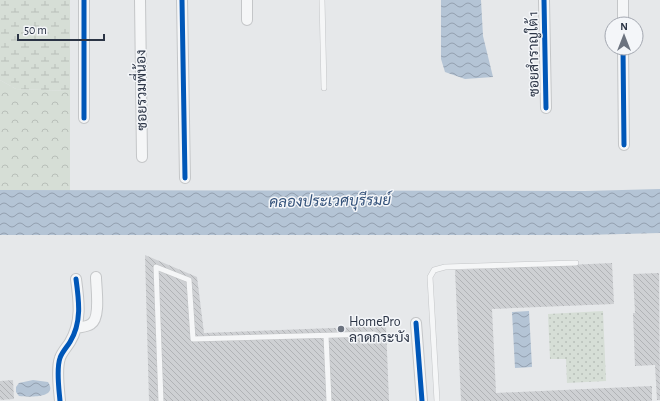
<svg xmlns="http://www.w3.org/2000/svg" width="660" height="401" viewBox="0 0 660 401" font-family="'Alegreya Sans',Sarabun,sans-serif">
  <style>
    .green { fill: url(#green-dots) }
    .forest { fill: url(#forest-crowns) }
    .wetland { fill: url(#wetland-marsh) }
    .water { fill: url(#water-waves) }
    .building { fill: url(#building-back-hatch) }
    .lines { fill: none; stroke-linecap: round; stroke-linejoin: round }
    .service-casing { stroke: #c4c6c8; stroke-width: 6 }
    .minor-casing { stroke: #c4c6c8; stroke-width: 12 }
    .service { stroke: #f5f6f7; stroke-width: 5 }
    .minor { stroke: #f5f6f7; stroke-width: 10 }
    .cycleway-casing { stroke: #f4f6f9; stroke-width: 8 }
    .cycleway { stroke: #0057b8; stroke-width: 5 }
    .poi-dot { fill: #6c737f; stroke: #f4f6f9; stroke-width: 1.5 }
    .labels { text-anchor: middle; stroke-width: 3; stroke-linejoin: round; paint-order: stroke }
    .street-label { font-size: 14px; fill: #2b3445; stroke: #f4f6f9 }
    .poi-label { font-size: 14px; fill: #2b3445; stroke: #f4f6f9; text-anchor: start }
    .water-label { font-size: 15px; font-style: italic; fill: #34527a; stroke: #f4f6f9 }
  </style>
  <defs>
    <pattern id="green-dots" width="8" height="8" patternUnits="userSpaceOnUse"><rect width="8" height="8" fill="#d6ded6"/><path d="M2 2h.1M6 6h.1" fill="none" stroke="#b8bfb9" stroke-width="1.8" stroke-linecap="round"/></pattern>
    <pattern id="forest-crowns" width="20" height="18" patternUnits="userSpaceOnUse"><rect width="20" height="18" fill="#d6ded6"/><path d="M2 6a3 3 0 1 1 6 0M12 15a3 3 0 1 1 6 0" fill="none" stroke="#b8bfb9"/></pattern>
    <pattern id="wetland-marsh" width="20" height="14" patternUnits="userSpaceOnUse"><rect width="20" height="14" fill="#d6ded6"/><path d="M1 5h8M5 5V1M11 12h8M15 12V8" fill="none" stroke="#b8bfb9"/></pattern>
    <pattern id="water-waves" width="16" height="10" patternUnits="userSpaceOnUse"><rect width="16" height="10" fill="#b4c4d5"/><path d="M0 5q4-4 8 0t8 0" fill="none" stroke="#93a0af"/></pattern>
    <pattern id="building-back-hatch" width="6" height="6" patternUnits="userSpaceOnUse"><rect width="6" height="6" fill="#ced0d3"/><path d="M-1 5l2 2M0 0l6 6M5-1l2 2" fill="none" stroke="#b1b3b6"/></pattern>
  </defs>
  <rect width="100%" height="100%" fill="#e6e8ea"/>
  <path class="green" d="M603 311 606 381 567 383 566 359H550L548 314Z"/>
  <path class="forest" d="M0 80 16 89 70 91V191L0 190Z"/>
  <path class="wetland" d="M0 0H70V91L16 89 0 80Z"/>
  <path class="water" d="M441 0H481L483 36 493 77 465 79 445 72 441 59Z
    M660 189V233L585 235H0V190L585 191Z
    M529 311 532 367 515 368 512 312Z
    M33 380 48 382C59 399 28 397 19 396L16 392V387L19 383Z"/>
  <path class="building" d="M145 255 197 277 204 333 386 326 389 401H149Z
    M612 263 614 304 492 309 496 393 652 386V401H461L455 270Z
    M659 273 660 400H657L655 365 635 366 633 313H635L633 274Z
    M13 380 14 399 1 400 0 399V381Z"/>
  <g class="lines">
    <defs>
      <path id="service" d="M322 0 324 88
        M326 336 329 401
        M161 401 156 267 189 280 193 339 374 334
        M437 401 430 277 434 270 445 267 576 263"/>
      <path id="minor" d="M84 0V118
        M140 0 142 157
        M182 0 185 178
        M247 0V20
        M544 0 546 108
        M623 24V0
        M623 48 624 145
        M416 323 422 401
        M76 328C80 327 87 327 91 324 101 318 96 287 96 277
        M60 401C59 389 56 369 60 358 62 352 67 347 70 342 82 322 79 301 76 279"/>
    </defs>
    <use href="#service" class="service-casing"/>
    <use href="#minor" class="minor-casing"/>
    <use href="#service" class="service"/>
    <use href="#minor" class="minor"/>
    <defs>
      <path id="cycleway" d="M84 0V118
        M182 0 185 178
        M544 0 546 108
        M623 48 624 145
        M416 323 422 401
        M60 401C59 389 56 369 60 358 62 352 67 347 70 342 82 322 79 301 76 279"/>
    </defs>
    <use href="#cycleway" class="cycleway-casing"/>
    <use href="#cycleway" class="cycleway"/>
  </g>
  <circle class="poi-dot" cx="341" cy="329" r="4"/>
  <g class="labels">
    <g class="street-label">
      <text transform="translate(533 54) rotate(-91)" y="5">ซอยสำราญใต้ 1</text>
      <text transform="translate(141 90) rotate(-91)" y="5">ซอยรวมพี่น้อง</text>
    </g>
    <g class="poi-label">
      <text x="349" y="326">HomePro<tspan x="349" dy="16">ลาดกระบัง</tspan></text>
    </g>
    <g class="water-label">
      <text transform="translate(330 201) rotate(-1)" y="5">คลองประเวศบุรีรมย์</text>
    </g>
  </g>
  <g transform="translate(624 36)"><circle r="19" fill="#f4f6f9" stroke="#a4a8b1"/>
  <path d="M0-3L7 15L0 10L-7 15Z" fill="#6c737f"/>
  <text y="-6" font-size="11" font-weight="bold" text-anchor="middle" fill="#2b3445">N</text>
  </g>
  <path d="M18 34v6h86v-6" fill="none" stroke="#2b3445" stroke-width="2"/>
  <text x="24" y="34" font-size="12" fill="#2b3445" stroke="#f4f6f9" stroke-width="3" paint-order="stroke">50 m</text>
</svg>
